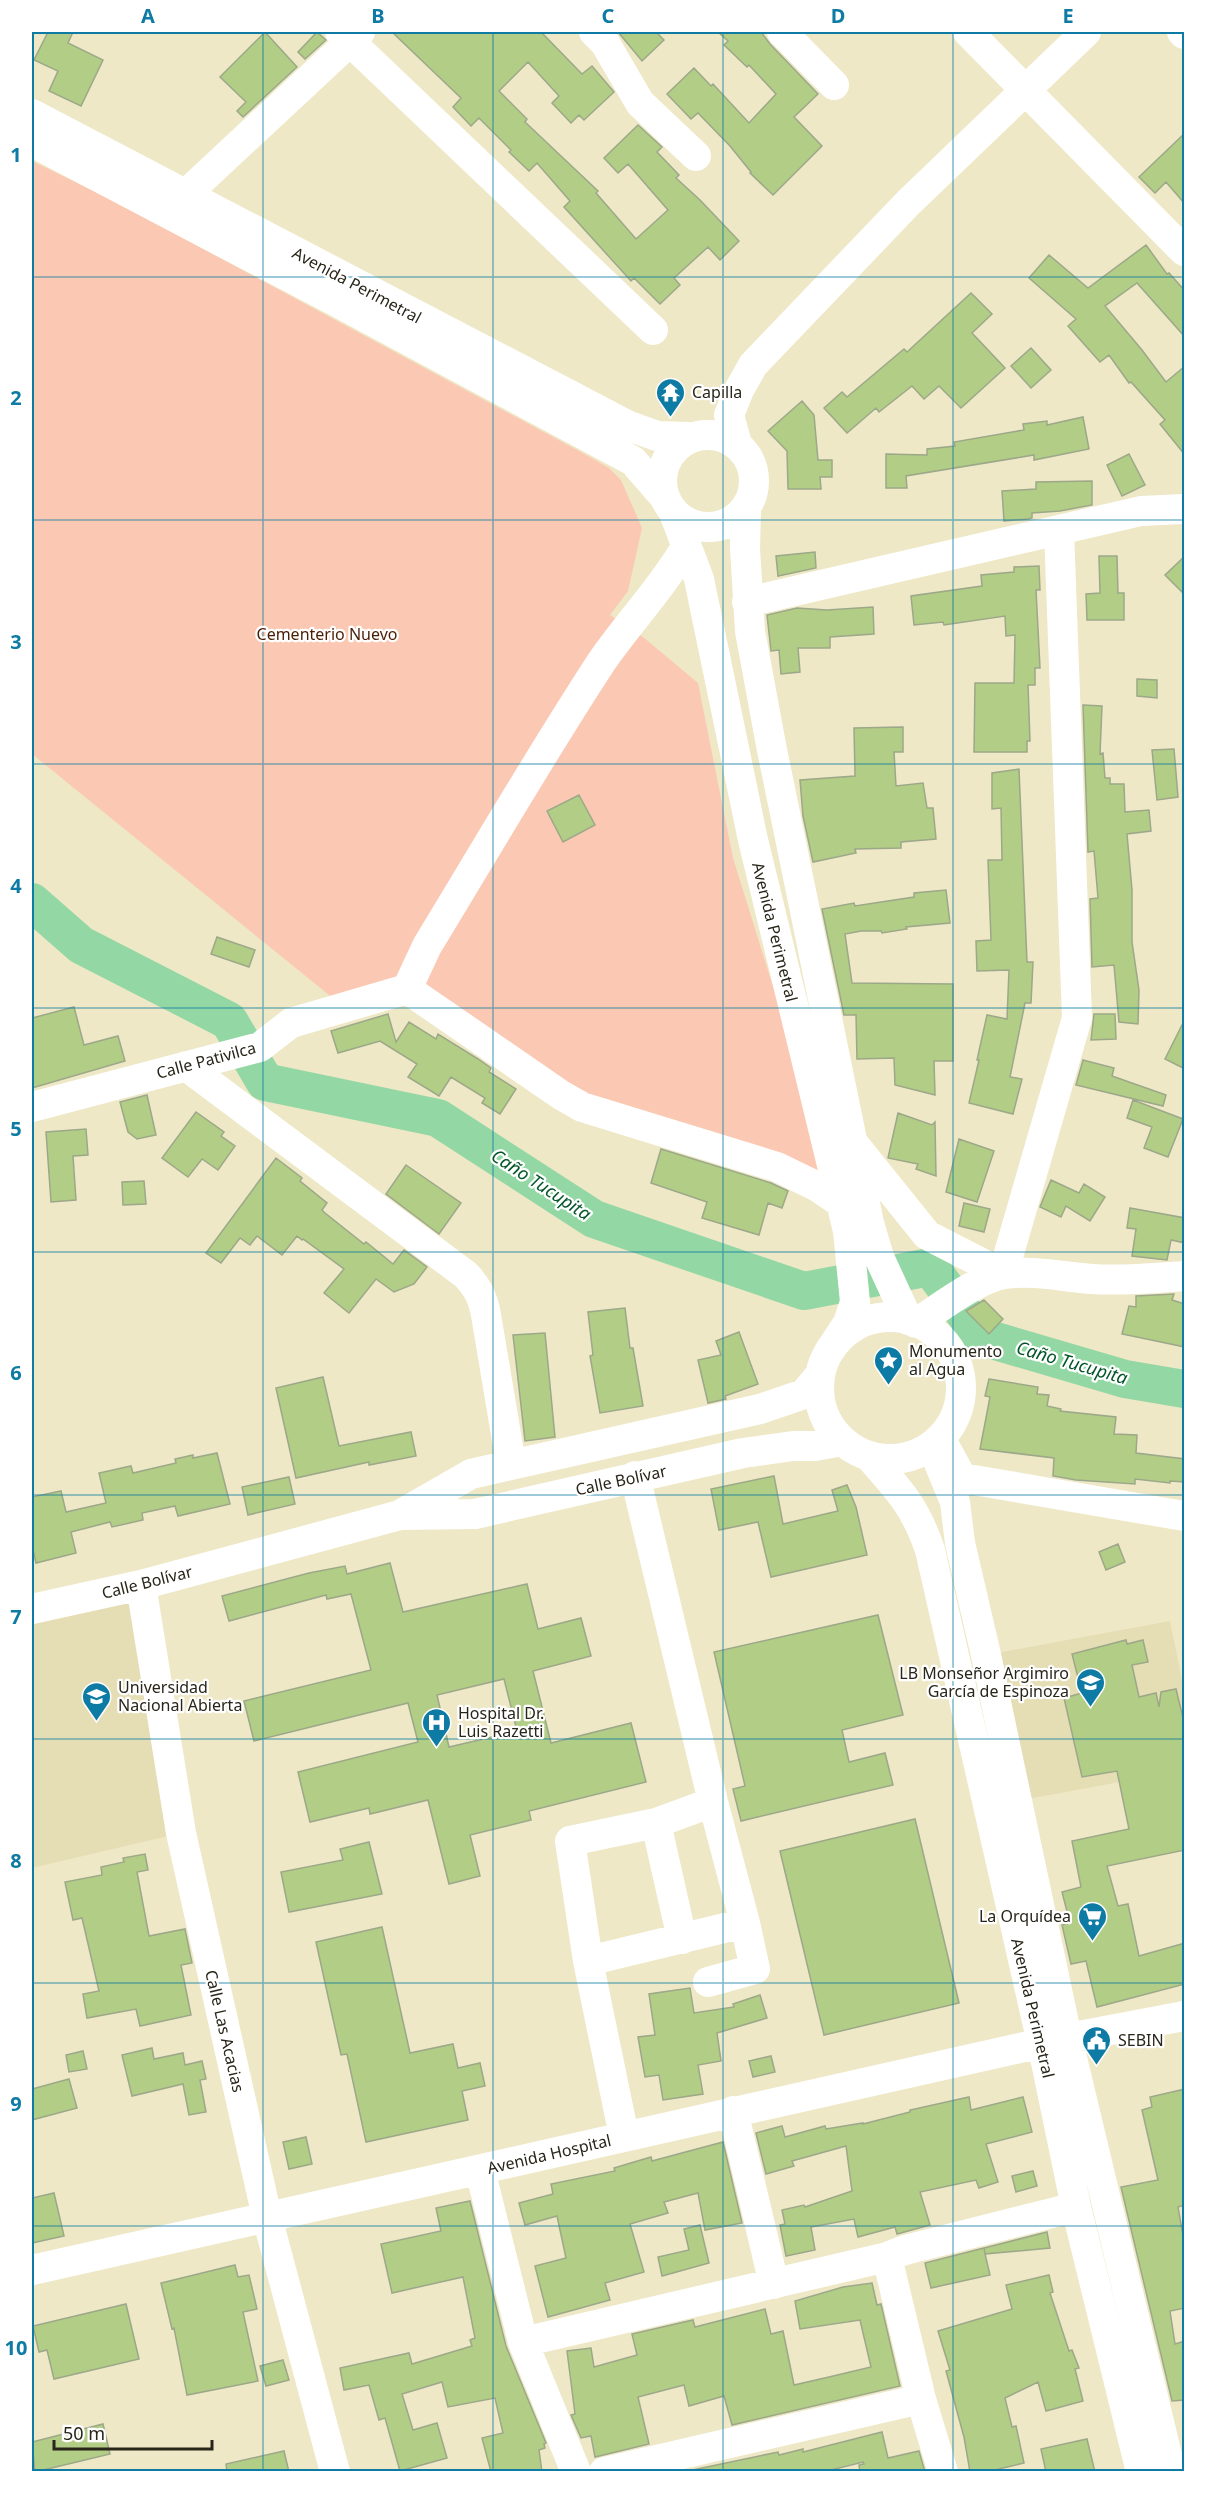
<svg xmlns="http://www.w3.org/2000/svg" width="1216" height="2503" viewBox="0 0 1216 2503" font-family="'Noto Sans',sans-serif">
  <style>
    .built { fill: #e5ddb4 }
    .green { fill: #fbc9b3 }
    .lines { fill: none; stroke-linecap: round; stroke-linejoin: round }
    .river { stroke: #93d7a4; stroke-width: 38 }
    .building { fill: #b2cd85; stroke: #9ca889; stroke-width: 1.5; fill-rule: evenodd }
    .minor { stroke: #fff; stroke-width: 30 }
    .grid { fill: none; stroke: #0d7ba4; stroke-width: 1.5; stroke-opacity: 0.55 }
    .labels { text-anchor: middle; stroke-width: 4.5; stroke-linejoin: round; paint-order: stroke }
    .street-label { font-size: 16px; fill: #282519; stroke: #fff }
    .poi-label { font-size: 16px; fill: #282519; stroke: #fff; text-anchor: start }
    .park-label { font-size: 16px; fill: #4a1d04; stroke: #fff }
    .water-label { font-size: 18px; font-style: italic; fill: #045629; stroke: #fff }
    .neatline { fill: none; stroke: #0d7ba4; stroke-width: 2 }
    .grid-label { font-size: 20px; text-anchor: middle; font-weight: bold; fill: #0d7ba4 }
  </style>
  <rect width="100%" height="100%" fill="#eee8c6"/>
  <path class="built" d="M141 1585 181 1833 32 1868V1610Z
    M1170 1621 1184 1690V1770L1017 1801 986 1655Z"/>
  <path class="green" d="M32 161 110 199 579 451 609 468 621 480 642 528 628 591 610 615 643 637 698 683 733 858 840 1202 608 1115 407 989 345 1008 32 754Z"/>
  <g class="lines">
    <path class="river" d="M32 902 81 945 229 1021 265 1082 438 1118 594 1219 804 1291 930 1267 982 1337 1125 1379 1184 1389"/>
  </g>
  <path class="building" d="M48 32H73L68 43 103 60 81 106 49 91 58 71 34 60Z
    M265 32 297 67 243 117 237 111 246 102 220 77Z
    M317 32 326 40 305 59 298 52Z
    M392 32H541L582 74 592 66 614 92 584 120 579 115 571 123 552 103 559 96 528 62 499 91 527 119 525 122 598 191 596 193 636 239 668 210 628 164 618 173 604 158 638 125 662 147 657 152 679 175 676 178 700 200 739 241 720 260 708 247 674 278 680 285 660 304 634 278 631 281 564 207 570 201 537 163 529 171 509 152 511 150 479 118 471 126 453 107 461 98Z
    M618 32H656L664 40 642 61Z
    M718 32H761L770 44 818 94 794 117 822 146 773 195 750 173 751 172 730 146 698 113 691 119 667 94 694 68 711 86 713 84 749 123 776 94 749 65 747 67 724 45 728 41Z
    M1185 133V204L1166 182 1155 193 1139 177Z
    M1146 245 1167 274 1169 273 1185 291V337L1137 283 1105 306 1142 350 1166 382 1185 366V455L1160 424 1165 420 1131 382 1129 383 1109 355 1100 362 1068 326 1076 319 1029 278 1049 255 1088 288Z
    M971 293 992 314 972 333 1005 368 961 408 939 386 924 399 912 386 879 412 876 408 847 433 824 408 842 392 847 397 904 349 907 352Z
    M1031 348 1051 370 1031 388 1011 366Z
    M802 401 814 415 818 460H832V477H820L821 489H788L787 451 768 431Z
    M1083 417 1089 449 1034 460V455L906 476 907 488H886V454L927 455V449L955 446 954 442 1024 430 1023 424 1047 421V425Z
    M1129 454 1145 485 1122 496 1107 465Z
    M1092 481V505L1060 511 1032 513V518L1028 519 1004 521 1002 491 1036 489V482Z
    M815 552 816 568 778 576 776 556Z
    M1099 556H1117L1118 593H1124V620H1087L1086 594 1100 593Z
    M1185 556V595L1165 575Z
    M1039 566 1040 590H1036L1040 668H1035V685H1028L1030 741H1027V752H974L975 683H1014L1015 635 1006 636 1005 616 944 625 943 622 914 625 911 596 982 586 981 575 1014 572V567Z
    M873 607 874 634 830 637V648H798L800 672 781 674 779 650 771 651 767 615 797 608 827 610Z
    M1137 679 1157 680V698L1137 696Z
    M1083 705 1102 706 1100 754 1103 753 1105 778H1110V784H1124L1125 812 1149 810 1151 831 1127 834 1132 890V942L1139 990 1138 1024 1119 1022 1114 965 1092 967 1090 899 1098 898 1094 851 1088 852Z
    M903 727V752H894L896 786 923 783 927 808H933L936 839 901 842V848L855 849 856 853 813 862 803 816 800 780 855 776 854 728Z
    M1174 749 1178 797 1157 800 1152 750Z
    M1019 769 1027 962H1033L1031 1003H1025L1010 1077 1022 1079 1013 1114 969 1103 979 1060H977L987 1015 1007 1019 1009 970 977 971 976 941 991 940 988 860H1002L1001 808 992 809V773Z
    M579 795 595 825 563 842 547 811Z
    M946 890 950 923 906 927 907 929 882 933 881 931H861L845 934 852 983 953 984V1061H934L935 1095 895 1085 894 1058 857 1059 856 1015H844L822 909 854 903 855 906 914 897V893Z
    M217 937 255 950 249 967 211 954Z
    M74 1007 84 1045 118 1036 125 1061 32 1088V1018Z
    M388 1014 396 1042 409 1022 436 1039 438 1034 478 1059 491 1068 489 1072 516 1089 500 1114 482 1103 485 1098 451 1077 439 1096 408 1077 417 1064 380 1041 338 1053 331 1031Z
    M1094 1014H1115L1116 1039 1091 1040Z
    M1185 1019V1069L1165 1059Z
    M1083 1060 1114 1068 1112 1076 1166 1095 1163 1106 1076 1085Z
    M147 1095 156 1135 137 1139 128 1132 120 1102Z
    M1133 1100 1183 1119 1168 1157 1144 1148 1152 1127 1127 1118Z
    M196 1112 224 1132 221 1136 235 1146 218 1170 202 1159 188 1177 162 1158Z
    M898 1113 932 1125 935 1122 936 1176 916 1169 918 1164 888 1158Z
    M86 1129 88 1155 73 1156 76 1200 51 1202 46 1132Z
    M959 1139 994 1151 977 1202 946 1192Z
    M661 1149 771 1183 788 1191 782 1208 768 1203 759 1235 702 1218 707 1202 651 1183Z
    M276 1158 302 1178 300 1181 327 1203 322 1210 325 1213 364 1244 366 1242 393 1264 404 1250 427 1267 414 1284 394 1292 376 1279 349 1313 324 1293 344 1269 303 1239 302 1240 297 1236 282 1255 257 1236 250 1245 240 1238 221 1263 206 1253Z
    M406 1165 461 1203 439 1234 386 1194Z
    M1051 1180 1079 1193 1084 1184 1105 1197 1090 1221 1066 1206 1061 1217 1040 1207Z
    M144 1181 146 1204 123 1205 122 1182Z
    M964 1203 990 1209 984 1232 959 1226Z
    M1130 1208 1185 1218V1243L1171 1240 1167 1260 1132 1256 1136 1229 1127 1228Z
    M1174 1294 1172 1300 1185 1304V1347L1122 1334 1129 1306 1136 1307V1296Z
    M984 1300 1003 1319 989 1334 966 1311Z
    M625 1308 630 1348H633L643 1406 600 1413 590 1356 593 1355 588 1312Z
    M739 1332 758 1384 725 1396 726 1399 708 1403 698 1360 721 1355 716 1341Z
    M545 1333 555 1437 525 1441 513 1335Z
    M323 1377 339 1446 411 1432 416 1456 369 1465V1462L296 1478 276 1388Z
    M989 1379 1038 1387 1037 1394 1049 1395 1047 1406 1061 1409 1060 1411 1116 1417 1114 1434 1137 1435 1136 1453 1185 1459V1482L1170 1481V1483L1135 1479V1484L1076 1480 1053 1476 1054 1458 980 1449 990 1397 985 1396Z
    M217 1453 230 1504 178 1516 175 1506 142 1513 143 1520 112 1527 110 1522 71 1532 76 1553 36 1563 32 1545V1497L61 1491 66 1512 106 1503 99 1473 131 1466 133 1473 176 1463 175 1459 193 1455V1458Z
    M774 1476 783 1524 838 1511 832 1490 847 1485 856 1507 867 1555 771 1577 758 1522 719 1530 711 1489Z
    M289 1477 295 1504 248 1515 242 1487Z
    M1118 1544 1125 1562 1106 1570 1099 1552Z
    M390 1563 403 1612 527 1584 538 1629 581 1618 591 1656 533 1671 551 1743 631 1723 646 1782 529 1811 531 1820 470 1835 480 1876 449 1884 428 1800 370 1814 369 1808 310 1822 298 1772 418 1742 408 1703 254 1741 244 1701 371 1670 351 1594 327 1599 326 1595 229 1621 222 1596 309 1573 345 1566 347 1574ZM504 1679 517 1731 449 1747 437 1695Z
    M878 1615 903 1715 842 1730 849 1762 885 1753 893 1785 741 1821 733 1789 745 1786 714 1652Z
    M1126 1640 1127 1644 1143 1640 1148 1662 1132 1665 1139 1697 1156 1693 1159 1707 1161 1692 1176 1689 1185 1726V1850L1107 1866 1118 1906 1128 1904 1139 1956 1185 1943V1984L1097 2007 1086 1961 1071 1964 1062 1925 1070 1923 1062 1892 1081 1887 1072 1841 1129 1829 1117 1771 1082 1777 1064 1698 1082 1693 1072 1654Z
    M915 1819 959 2003 824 2035 780 1851Z
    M369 1842 382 1894 289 1912 281 1872 343 1860 340 1849Z
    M145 1854 148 1870 137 1872 149 1936 185 1929 192 1963 181 1965 191 2015 140 2026 136 2009 87 2018 83 1994 99 1991 82 1918 73 1920 65 1882 102 1875 101 1867 124 1862 123 1858Z
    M382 1927 410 2053 453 2044 458 2068 480 2063 485 2086 462 2091 468 2120 366 2142 347 2054 341 2055 316 1942Z
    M690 1988 694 2013 734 2007 733 2004 760 1995 767 2018 717 2033 721 2061 698 2065 703 2094 663 2100 659 2075 645 2077 638 2037 655 2035 649 1994Z
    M152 2048 154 2059 183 2053 185 2065 202 2061 206 2079 200 2080 206 2112 189 2115 183 2084 132 2096 122 2055Z
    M83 2051 87 2069 69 2072 66 2055Z
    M771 2056 775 2072 753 2077 749 2061Z
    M69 2079 77 2108 32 2120V2089Z
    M1185 2089V2205L1178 2207 1185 2247V2308L1170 2311 1175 2344 1185 2341V2400L1172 2401 1121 2187 1158 2180 1142 2110 1152 2107 1150 2097Z
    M969 2097 971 2110 1023 2097 1032 2132 986 2144 998 2182 979 2188 976 2180 920 2192 930 2225 897 2234 895 2227 858 2237 854 2219 811 2227 815 2250 786 2256 780 2225 785 2224 782 2210 804 2205 805 2207 852 2191 846 2146 792 2161 794 2166 766 2174 756 2133 782 2126 785 2137 825 2126 826 2129 863 2123V2124L910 2112V2110Z
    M306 2137 312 2164 289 2169 283 2142Z
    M723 2142 742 2223 705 2230 698 2193 664 2202 668 2213 630 2224 644 2272 605 2283 610 2300 548 2317 535 2266 566 2258 557 2216 525 2225 519 2203 553 2194 551 2184 615 2171 614 2168 651 2157 652 2161Z
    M1033 2171 1037 2186 1016 2192 1012 2176Z
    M54 2193 64 2236 32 2243V2198Z
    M470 2201 506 2346 546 2443 544 2444 545 2448 539 2450 542 2472H491L482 2438 503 2433 495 2398 448 2407 442 2382 402 2394 413 2430 437 2423 447 2458 400 2471 385 2418 379 2420 369 2385 344 2390 340 2368 409 2353 412 2364 472 2346 470 2340 475 2338 463 2277 392 2293 381 2244 441 2231 436 2208Z
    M700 2225 709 2263 662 2276 658 2257 689 2250 684 2229Z
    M1047 2232 1050 2248 985 2254 990 2275 931 2288 925 2263 984 2248 985 2253 984 2248Z
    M235 2265 238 2277 249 2275 257 2309 243 2312 258 2381 187 2395 174 2328 172 2329 161 2283Z
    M1049 2275 1053 2292 1050 2293 1069 2351 1072 2350 1079 2368 1075 2369 1083 2401 1046 2411 1038 2382 1005 2398 1012 2427 1016 2426 1024 2463 986 2472H970L964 2437 946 2371 950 2370 938 2331 1012 2309 1006 2285Z
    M872 2283 877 2305 881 2304 900 2386 732 2425 724 2396 689 2406 684 2385 638 2397 649 2444 595 2457 591 2436 581 2438 571 2415 575 2414 567 2351 591 2348 594 2367 637 2355 632 2334 693 2320 695 2327 765 2309 771 2334 783 2331 794 2385 829 2377 871 2367 860 2320 800 2329 795 2301 843 2287Z
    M126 2304 139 2359 54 2379 47 2350 39 2352 33 2326Z
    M283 2360 289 2380 266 2386 260 2366Z
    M103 2424 110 2454 35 2472 32 2442Z
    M882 2432 888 2458 919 2451 925 2472H860L859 2465 864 2464 863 2462 823 2472H683L778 2452 779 2455 803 2449V2452Z
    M1087 2439 1095 2472H1046L1041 2449Z
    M284 2451 289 2472H227L226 2464Z"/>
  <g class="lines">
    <path class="minor" d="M340 32 653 330
      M594 32 605 43 640 103 696 156
      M782 32 834 85
      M968 32 1184 251
      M1182 32 1184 34
      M32 114 629 426 657 436 689 437
      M32 142 333 300 633 461 666 499
      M185 195 360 32
      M662 481a46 46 0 1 1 92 0a46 46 0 1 1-92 0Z
      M737 444 729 415 739 390 753 365 908 203 1086 32
      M746 509 745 548 750 631 771 745 869 1223 879 1257 908 1320
      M674 513 699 579 753 840 848 1231 855 1302 848 1323 831 1349
      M747 602 1141 511 1184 509
      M407 989 427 946C485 851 541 754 602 661 629 622 662 588 686 547
      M407 989 561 1095 582 1107 777 1167 818 1187 840 1202
      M186 1066 466 1275C478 1288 483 1298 486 1315L511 1464
      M32 1107 260 1047 291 1023 407 989
      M853 1143 927 1235 1003 1274 1077 1018 1059 531
      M819 1388a71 71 0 1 1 142 0a71 71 0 1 1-142 0Z
      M916 1323C940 1308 978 1278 1005 1274 1034 1270 1064 1277 1092 1279 1122 1281 1154 1278 1184 1276
      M932 1446 955 1502 960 1543 986 1655 1067 2037 1171 2472
      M945 1447 962 1478 1184 1516
      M869 1456C899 1490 915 1506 930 1550L1042 2043 1076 2207 1141 2472
      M635 1476 713 1802 745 1923
      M403 1513 471 1474 760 1409 804 1394 820 1375
      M141 1585 181 1833 267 2217 335 2472
      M32 1609 141 1585 400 1515 475 1514 743 1453 793 1446H815L842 1441
      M656 1823 682 1939
      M588 1961 745 1923 755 1969 708 1982
      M733 2111 774 2284
      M624 2136 588 1961 570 1841 656 1823 713 1802
      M480 2170 523 2342 576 2472
      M887 2257 921 2399 943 2472
      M32 2270 1042 2043 1184 2016
      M523 2342 887 2257 905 2250 1076 2207
      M604 2472 921 2399"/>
  </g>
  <path class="grid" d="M263 32V2472M493 32V2472M723 32V2472M953 32V2472M32 277H1184M32 520H1184M32 764H1184M32 1008H1184M32 1252H1184M32 1495H1184M32 1739H1184M32 1983H1184M32 2226H1184"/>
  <defs>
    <symbol id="temple-pin" viewBox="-11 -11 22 30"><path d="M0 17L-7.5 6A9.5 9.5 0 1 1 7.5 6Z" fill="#0d7ba4" stroke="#fff"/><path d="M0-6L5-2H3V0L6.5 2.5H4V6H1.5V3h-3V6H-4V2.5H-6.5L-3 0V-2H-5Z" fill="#fff"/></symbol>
    <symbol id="sight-pin" viewBox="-11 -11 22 30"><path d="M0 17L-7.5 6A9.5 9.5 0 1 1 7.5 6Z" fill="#0d7ba4" stroke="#fff"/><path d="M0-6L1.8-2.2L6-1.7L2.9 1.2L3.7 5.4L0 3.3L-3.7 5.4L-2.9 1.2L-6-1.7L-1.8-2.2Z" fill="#fff"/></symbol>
    <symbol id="school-pin" viewBox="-11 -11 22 30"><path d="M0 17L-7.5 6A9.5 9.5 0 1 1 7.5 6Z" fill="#0d7ba4" stroke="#fff"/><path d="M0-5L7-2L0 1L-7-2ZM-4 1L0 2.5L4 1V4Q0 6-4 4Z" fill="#fff"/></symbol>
    <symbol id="university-pin" viewBox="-11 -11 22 30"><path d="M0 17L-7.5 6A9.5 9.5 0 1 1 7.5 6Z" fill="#0d7ba4" stroke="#fff"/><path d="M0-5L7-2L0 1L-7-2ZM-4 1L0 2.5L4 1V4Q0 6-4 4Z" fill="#fff"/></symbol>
    <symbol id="hospital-pin" viewBox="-11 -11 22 30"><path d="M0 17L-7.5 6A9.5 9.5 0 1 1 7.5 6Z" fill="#0d7ba4" stroke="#fff"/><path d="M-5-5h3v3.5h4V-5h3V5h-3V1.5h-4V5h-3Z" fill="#fff"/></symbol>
    <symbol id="supermarket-pin" viewBox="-11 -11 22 30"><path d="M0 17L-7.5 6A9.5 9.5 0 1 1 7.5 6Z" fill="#0d7ba4" stroke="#fff"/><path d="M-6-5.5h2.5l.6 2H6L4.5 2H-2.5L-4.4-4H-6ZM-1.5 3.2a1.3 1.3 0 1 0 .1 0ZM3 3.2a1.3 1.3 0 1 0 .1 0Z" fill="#fff"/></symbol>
    <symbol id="civic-pin" viewBox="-11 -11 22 30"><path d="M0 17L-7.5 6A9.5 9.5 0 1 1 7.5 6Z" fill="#0d7ba4" stroke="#fff"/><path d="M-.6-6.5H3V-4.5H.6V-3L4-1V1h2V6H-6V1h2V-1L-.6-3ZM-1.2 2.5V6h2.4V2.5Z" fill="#fff"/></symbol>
  </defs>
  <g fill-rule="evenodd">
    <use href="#temple-pin" x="654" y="376" width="33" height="45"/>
    <use href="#sight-pin" x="872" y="1344" width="33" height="45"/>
    <use href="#school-pin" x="1074" y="1666" width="33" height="45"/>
    <use href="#university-pin" x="80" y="1680" width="33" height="45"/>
    <use href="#hospital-pin" x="420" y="1706" width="33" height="45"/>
    <use href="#supermarket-pin" x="1076" y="1900" width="33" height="45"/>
    <use href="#civic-pin" x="1080" y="2024" width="33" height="45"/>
  </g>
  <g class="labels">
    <g class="street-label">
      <text transform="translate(357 285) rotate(28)" y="6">Avenida Perimetral</text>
      <text transform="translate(775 932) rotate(76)" y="6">Avenida Perimetral</text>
      <text transform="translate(206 1060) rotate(-15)" y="6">Calle Pativilca</text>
      <text transform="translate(621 1480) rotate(-12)" y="6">Calle Bolívar</text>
      <text transform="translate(147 1582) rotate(-14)" y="6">Calle Bolívar</text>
      <text transform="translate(1033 2008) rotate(77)" y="6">Avenida Perimetral</text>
      <text transform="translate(225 2031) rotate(77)" y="6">Calle Las Acacias</text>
      <text transform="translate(549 2154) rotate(-13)" y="6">Avenida Hospital</text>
    </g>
    <g class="poi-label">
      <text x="692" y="398">Capilla</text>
      <text x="909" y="1357">Monumento<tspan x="909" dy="18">al Agua</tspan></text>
      <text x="1069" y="1679" text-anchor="end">LB Monseñor Argimiro<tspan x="1069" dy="18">García de Espinoza</tspan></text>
      <text x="118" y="1693">Universidad<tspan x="118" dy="18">Nacional Abierta</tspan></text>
      <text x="458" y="1719">Hospital Dr.<tspan x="458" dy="18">Luis Razetti</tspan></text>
      <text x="1071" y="1922" text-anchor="end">La Orquídea</text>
      <text x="1118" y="2046">SEBIN</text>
    </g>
    <g class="park-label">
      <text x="327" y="640">Cementerio Nuevo</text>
    </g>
    <g class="water-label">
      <text transform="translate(541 1185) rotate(33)" y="6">Caño Tucupita</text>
      <text transform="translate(1072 1363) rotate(16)" y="6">Caño Tucupita</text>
    </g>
  </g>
  <rect width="1216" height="2503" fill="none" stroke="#ffffff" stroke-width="66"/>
  <path d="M54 2440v9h158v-9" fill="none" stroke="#282519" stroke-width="3"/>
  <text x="63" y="2440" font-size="18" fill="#282519" stroke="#ffffff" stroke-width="4.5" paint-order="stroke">50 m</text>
  <rect x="33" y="33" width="1150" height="2437" class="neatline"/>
  <g class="grid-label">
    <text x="148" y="23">A</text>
    <text x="378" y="23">B</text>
    <text x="608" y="23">C</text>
    <text x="838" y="23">D</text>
    <text x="1068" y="23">E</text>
    <text x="16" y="162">1</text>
    <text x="16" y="405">2</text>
    <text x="16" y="649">3</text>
    <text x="16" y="893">4</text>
    <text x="16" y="1136">5</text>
    <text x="16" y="1380">6</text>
    <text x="16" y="1624">7</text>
    <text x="16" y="1868">8</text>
    <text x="16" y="2111">9</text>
    <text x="16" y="2355">10</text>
  </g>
</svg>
